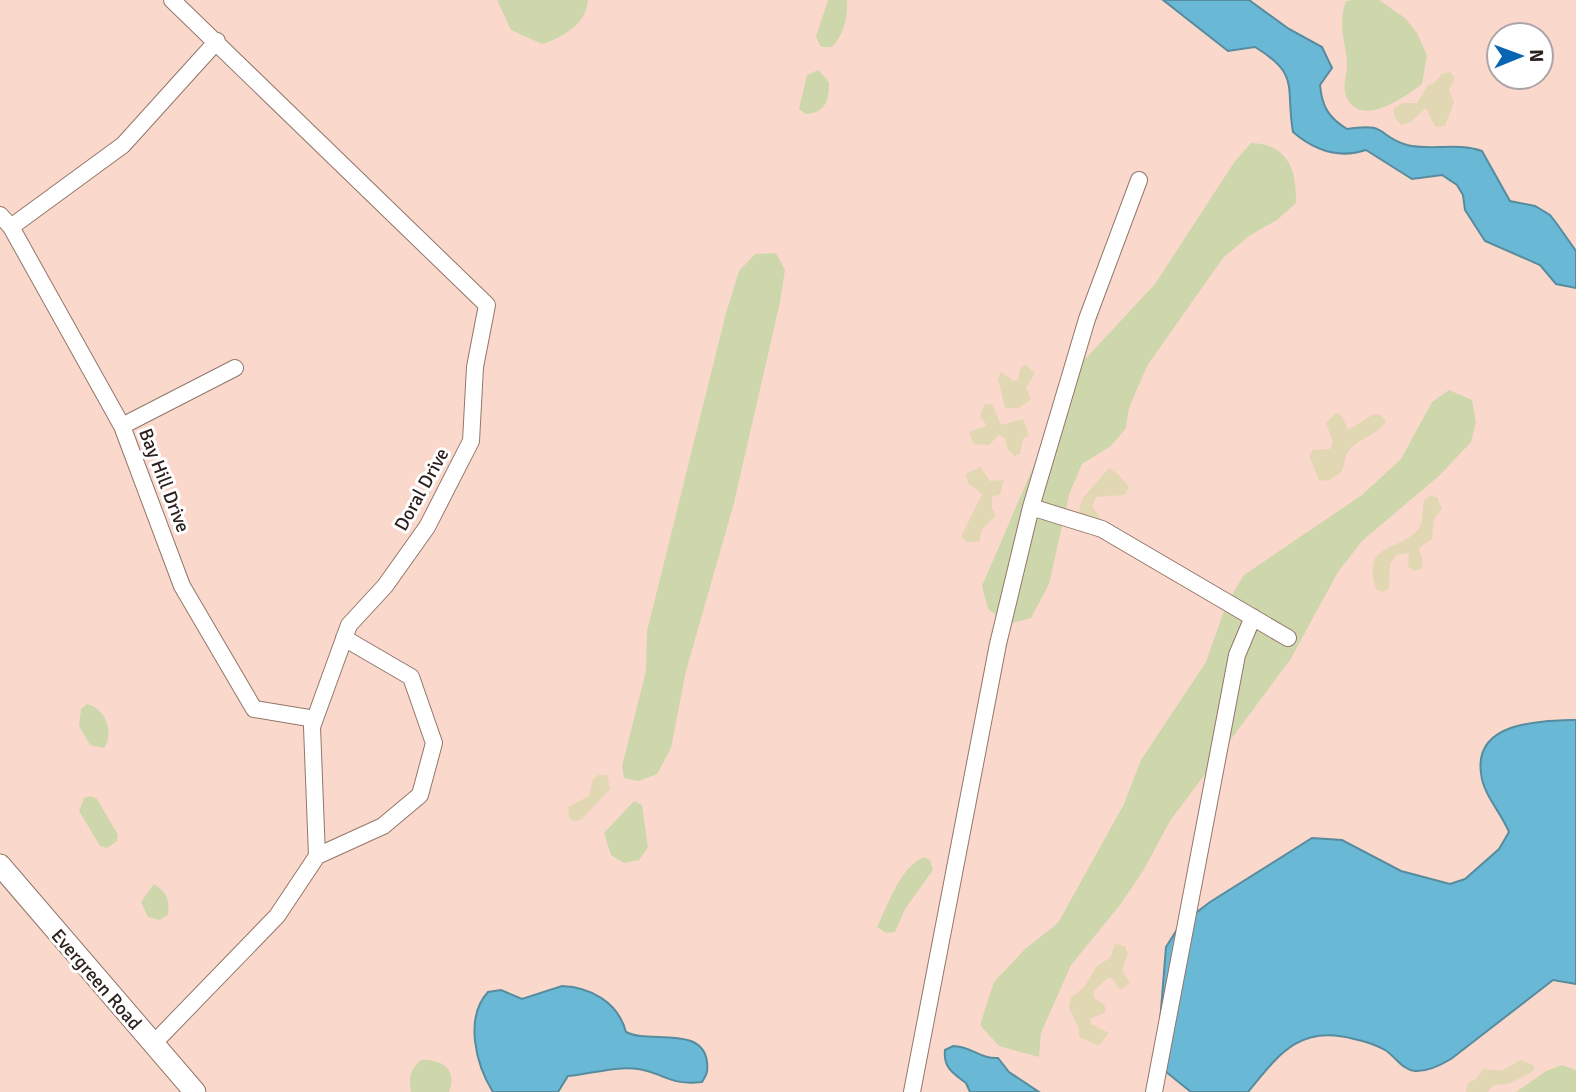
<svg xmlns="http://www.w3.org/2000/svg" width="1576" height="1092" viewBox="0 0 1576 1092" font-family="Signika,sans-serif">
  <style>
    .green { fill: #ced7ab }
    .sand { fill: #e1d7b2 }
    .water { fill: #69b8d5; stroke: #578b9e; stroke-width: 2 }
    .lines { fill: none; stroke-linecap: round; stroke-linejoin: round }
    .minor-casing { stroke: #93766a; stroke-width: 18 }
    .tertiary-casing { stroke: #93766a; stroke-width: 23 }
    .minor { stroke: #fff; stroke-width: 16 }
    .tertiary { stroke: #fff; stroke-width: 21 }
    .labels { text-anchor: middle; stroke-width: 6; stroke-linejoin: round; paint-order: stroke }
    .street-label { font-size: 19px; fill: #2d211d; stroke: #fff }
  </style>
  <rect width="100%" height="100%" fill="#fad9cc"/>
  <path class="green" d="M497 0H588C586 25 563 37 542 44L511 30Z
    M828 0H847C848 17 844 34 832 47H821L816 37Z
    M1352 0H1379L1405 18 1417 33 1427 55 1422 84C1404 98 1355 132 1345 92 1343 84 1347 74 1347 65 1346 39 1337 28 1346 1Z
    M818 70 829 82C829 100 826 113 806 114L799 109 807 75Z
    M1251 143C1288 144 1297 170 1296 203L1277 220 1249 236 1223 258 1147 366 1129 408 1126 428 1111 446 1082 464 1069 495 1049 584 1031 618 1008 624 988 609 982 586 1075 370 1155 284 1235 161Z
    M776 253 785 270 780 302 734 503 686 671 671 748 657 774 639 781 624 778 622 766 646 671 647 631 726 313 739 271 755 254Z
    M1449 390 1472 400 1476 422 1471 442 1440 475 1362 541 1338 572 1290 660 1170 821 1143 871 1120 905 1071 965 1041 1033 1039 1057 999 1046 980 1025 994 982 1025 949 1058 923 1124 804 1141 760 1206 662 1226 605 1244 575 1362 495 1401 459 1432 402Z
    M87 704C105 708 115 732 104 748L90 745 79 726 81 709Z
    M91 796 97 799 118 835 117 841 107 848 100 846 79 811 84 798Z
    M634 801 642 805 648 847 639 860 624 863 611 855 604 833Z
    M924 857 930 860 933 870 905 909 895 932 886 933 877 927C888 905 900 867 924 857Z
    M154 884C167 893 170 899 168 915L159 920 148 917 141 902Z
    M421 1060C442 1059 458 1069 449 1092H411C408 1078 410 1070 421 1060Z
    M1562 1065 1576 1070V1092H1516L1546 1071Z"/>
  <path class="sand" d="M1450 72 1455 78 1449 90 1454 102 1445 126 1435 127 1426 108 1411 122 1401 125 1394 117V108L1402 103H1417L1428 85 1433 84 1442 74Z
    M1026 365 1035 373 1026 388 1031 399 1019 408H1005L998 379 1001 372 1014 381 1018 379 1021 367Z
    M985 404H992L1001 425 1023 419 1029 435 1023 439 1020 454 1015 456 1008 450 1005 438 999 435 989 445 974 444 969 434 971 431 987 426 980 416Z
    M1336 413 1342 416 1348 430 1374 414 1381 415 1386 421C1378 436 1362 436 1351 448 1338 461 1353 471 1326 481L1319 480 1309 456 1313 450 1330 449 1333 442 1326 423Z
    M980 467 990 481 1004 480 1000 495 992 496V509L996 515 982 530 979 542H967L961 537 982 494 968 483 966 474Z
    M1109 468 1119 475 1129 487 1125 495 1096 497 1092 506 1101 519 1098 525 1086 523 1079 512 1082 499Z
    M1430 496 1437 497 1442 509 1434 519 1432 539 1419 548 1423 562 1422 568 1414 571 1408 567 1409 553 1397 555 1390 564 1389 589 1383 592 1376 589C1362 543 1394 553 1417 531 1424 525 1422 509 1424 500Z
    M598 775H607L610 789 582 819 574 822 569 818 568 807 589 796 593 779Z
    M1115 944 1125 946 1128 954 1122 970 1130 983 1120 990 1112 978H1108L1094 991V998L1104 1004 1106 1012 1090 1019 1091 1024 1109 1033 1099 1046 1079 1037V1029L1069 1008 1071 998 1085 986 1097 966 1110 958Z
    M1521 1060 1535 1066 1532 1072 1508 1084 1493 1085 1488 1092H1466L1468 1083 1477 1078 1483 1069 1501 1071Z"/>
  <path class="water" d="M1163 0H1249L1289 29 1322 47 1332 68 1320 85C1322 107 1329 118 1347 129 1389 122 1376 136 1407 145 1431 151 1457 142 1482 151L1510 201 1535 206 1550 215 1557 224 1576 251V288L1556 284 1540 265 1485 241 1465 210 1463 195 1457 185 1442 175 1412 179 1366 150C1339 159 1314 150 1293 132 1285 86 1301 75 1255 47L1228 51Z
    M1576 720V984L1553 980 1451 1059C1441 1065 1428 1072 1415 1071 1402 1070 1395 1056 1385 1050 1376 1045 1364 1041 1354 1039 1300 1024 1279 1054 1248 1092H1191L1160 1067 1158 1047 1166 947 1180 925 1210 902 1312 838 1342 840 1401 871 1450 884 1465 879 1499 849 1509 832C1501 812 1483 795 1481 773 1474 721 1541 721 1576 720Z
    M562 986C590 987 618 1002 626 1032 648 1044 703 1025 707 1062 708 1072 707 1074 702 1082 670 1086 664 1073 638 1069 614 1066 592 1074 568 1076L558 1092H493C476 1065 464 1018 488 992L501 990 522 999Z
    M953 1046C971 1046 980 1059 998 1058L1009 1072 1039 1092H970L966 1083C954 1074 943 1068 945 1050Z"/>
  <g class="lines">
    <defs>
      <path id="minor" d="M0 215 11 227 122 426 182 586 254 709 315 719
        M11 227 123 145 217 41
        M122 426 235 368
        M1031 507 1102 529 1288 638
        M317 856 383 826 420 795 434 743 411 677 344 638
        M153 1044 277 916 317 856 312 727 349 625 385 586 427 527 471 441 475 367 487 305 172 0
        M912 1092 998 644 1031 507 1087 319 1139 180
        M1154 1092 1237 655 1253 617"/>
      <path id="tertiary" d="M0 865 195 1092"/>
    </defs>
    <use href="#minor" class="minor-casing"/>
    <use href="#tertiary" class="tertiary-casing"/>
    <use href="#minor" class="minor"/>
    <use href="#tertiary" class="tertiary"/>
  </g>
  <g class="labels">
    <g class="street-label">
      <text transform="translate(165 480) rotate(69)" y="7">Bay Hill Drive</text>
      <text transform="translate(421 489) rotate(-61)" y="7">Doral Drive</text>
      <text transform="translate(97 979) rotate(49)" y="7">Evergreen Road</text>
    </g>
  </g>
  <g transform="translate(1520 56) rotate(89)"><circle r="33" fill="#ffffff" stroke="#aba6a5" stroke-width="2"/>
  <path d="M0-5L12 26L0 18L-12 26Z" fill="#0965b2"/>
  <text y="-10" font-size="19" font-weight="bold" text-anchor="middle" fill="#2d211d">N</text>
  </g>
</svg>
